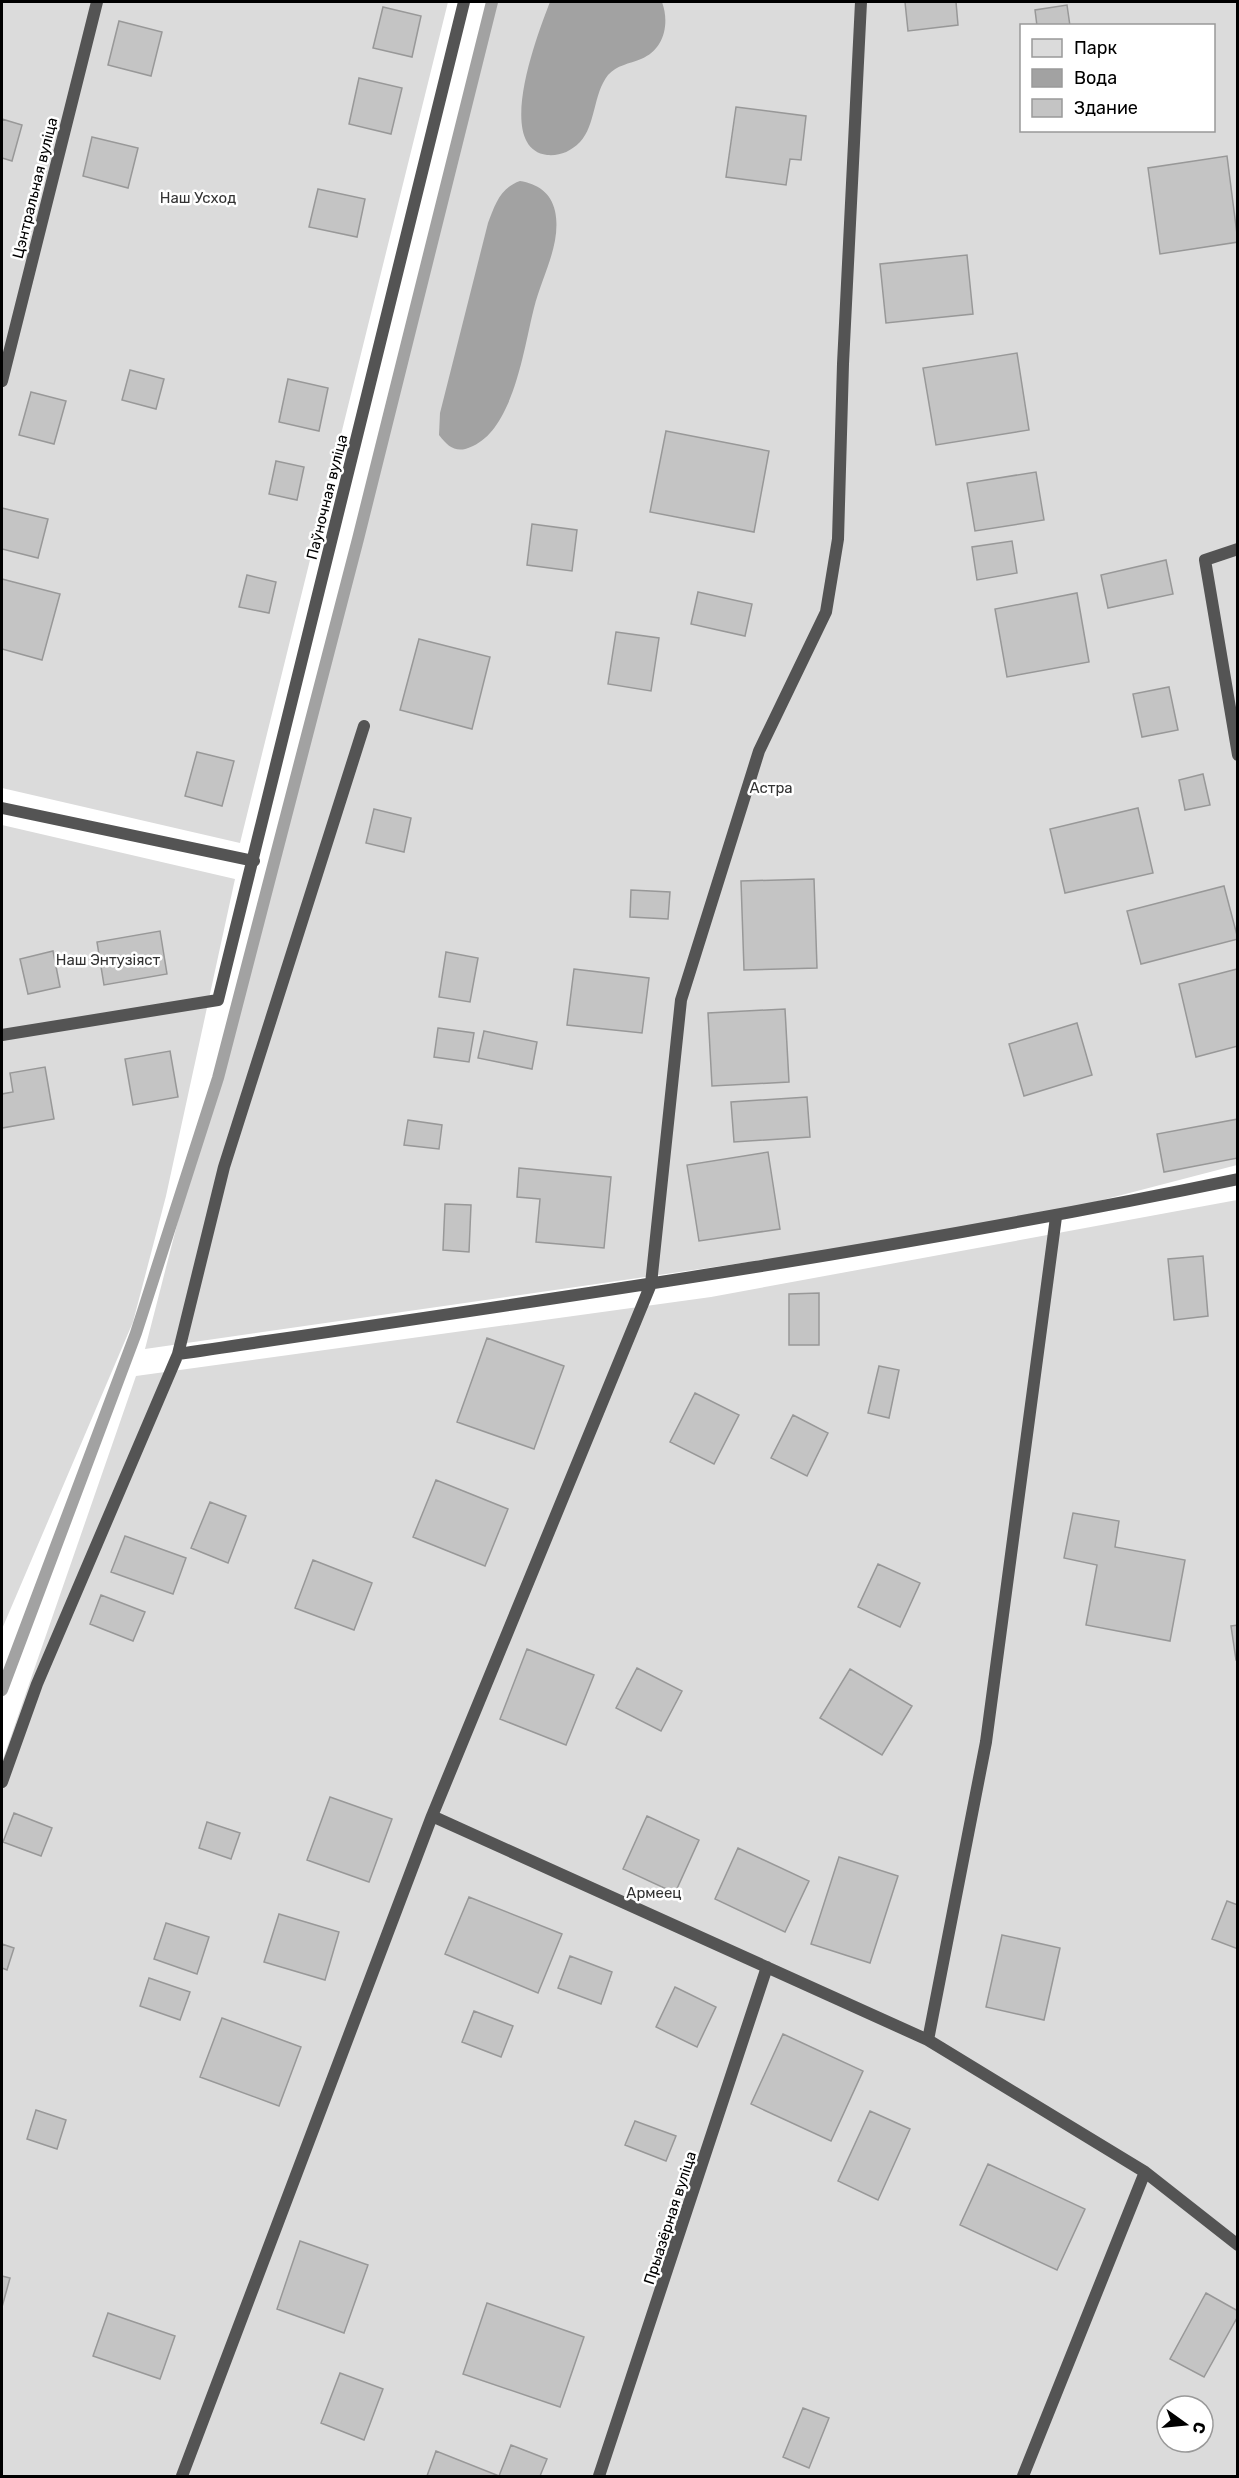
<svg xmlns="http://www.w3.org/2000/svg" width="1239" height="2478" viewBox="0 0 1239 2478" font-family="Rubik,sans-serif">
  <style>
    .green { fill: #dbdbdb; fill-rule: evenodd }
    .water { fill: #a2a2a2 }
    .lines { fill: none; stroke-linecap: round; stroke-linejoin: round }
    .stream { stroke: #a2a2a2; stroke-width: 12 }
    .building { fill: #c4c4c4; stroke: #989898; stroke-width: 1.5 }
    .service { stroke: #545454; stroke-width: 12 }
    .labels { text-anchor: middle; stroke-width: 5; stroke-linejoin: round; paint-order: stroke }
    .street-label { font-size: 15px; fill: #000; stroke: #fff }
    .park-label { font-size: 15px; fill: #323232; stroke: #fff }
  </style>
  <rect width="100%" height="100%" fill="#fff"/>
  <path class="green" d="M2 2H448L240 843 2 788Z
    M492 2H1237V1165L1006 1225 145 1349ZM1022 26H1214V130H1022Z
    M2 825 235 879 166 1196 133 1322 2 1629Z
    M1237 1200V2476H2V1762L136 1376 711 1297ZM1167 2406H1203V2442H1167Z"/>
  <path class="water" d="M550 2H662C670 24 664 50 641 59 629 64 617 65 608 75 593 94 596 125 580 142 570 152 560 156 547 155 493 148 539 30 550 2Z
    M520 181C537 184 551 192 555 211 562 243 542 276 534 308 524 347 514 427 473 446 457 454 449 448 439 435L440 413 488 223C495 205 500 188 520 181Z"/>
  <g class="lines">
    <path class="stream" d="M2 1690 136 1333 218 1078 358 539 492 2"/>
  </g>
  <path class="building" d="M905 2H956L958 25 908 31Z
    M1067 5 1070 26H1037L1035 10Z
    M383 7 421 16 412 57 373 48Z
    M119 21 162 32 151 76 108 65Z
    M359 78 402 88 391 134 349 124Z
    M736 107 806 116 801 160 790 159 786 185 726 177Z
    M2 119 22 125 12 161 2 158Z
    M92 137 138 148 128 188 83 176Z
    M1227 156 1238 242 1160 254 1148 168Z
    M318 189 365 199 357 237 309 227Z
    M967 255 973 314 886 323 880 264Z
    M1017 353 1029 430 936 445 923 368Z
    M130 370 164 379 156 409 122 400Z
    M288 379 328 388 319 431 279 422Z
    M31 392 66 401 54 444 19 435Z
    M666 431 769 451 754 532 650 512Z
    M276 461 304 467 297 500 269 494Z
    M1036 472 1044 520 975 531 967 483Z
    M2 508 48 519 38 558 2 549Z
    M532 524 577 530 572 571 527 565Z
    M1012 541 1017 573 977 580 972 547Z
    M1166 560 1173 594 1108 608 1101 575Z
    M247 575 276 582 269 613 239 607Z
    M2 579 60 594 42 660 2 649Z
    M698 592 752 604 745 636 691 624Z
    M1077 593 1089 662 1007 677 995 609Z
    M616 632 659 638 651 691 608 684Z
    M419 639 490 657 472 729 400 710Z
    M1169 687 1178 730 1142 737 1133 694Z
    M197 752 234 761 222 806 185 796Z
    M1203 774 1210 805 1185 810 1179 780Z
    M1138 808 1153 873 1065 893 1050 829Z
    M374 809 411 818 404 852 366 843Z
    M814 879 817 968 744 970 741 881Z
    M1224 886 1238 939 1141 964 1127 911Z
    M631 890 670 892 668 919 630 917Z
    M160 931 167 974 104 985 97 942Z
    M53 951 60 987 28 994 20 959Z
    M446 952 478 958 470 1002 439 997Z
    M574 969 649 978 642 1033 567 1025Z
    M1237 969 1238 1046 1196 1057 1179 984Z
    M785 1009 789 1082 712 1086 708 1013Z
    M1077 1023 1092 1075 1024 1096 1009 1044Z
    M438 1028 474 1033 469 1062 434 1057Z
    M484 1031 537 1042 532 1069 478 1058Z
    M170 1051 178 1097 133 1105 125 1059Z
    M45 1067 54 1119 2 1128V1094L13 1092 10 1073Z
    M807 1097 810 1137 734 1142 731 1102Z
    M1238 1119V1158L1164 1172 1157 1134Z
    M408 1120 442 1125 439 1149 404 1145Z
    M768 1152 780 1229 699 1241 687 1165Z
    M519 1168 611 1177 604 1248 536 1242 540 1199 517 1197Z
    M445 1204 471 1205 469 1252 443 1250Z
    M1203 1256 1208 1316 1174 1320 1168 1259Z
    M819 1293V1345H789V1294Z
    M487 1338 564 1366 534 1449 457 1422Z
    M879 1366 899 1370 889 1418 868 1413Z
    M695 1393 739 1415 714 1464 670 1442Z
    M793 1415 828 1433 807 1476 771 1458Z
    M436 1480 508 1509 485 1566 413 1537Z
    M210 1502 246 1516 228 1563 191 1548Z
    M1073 1513 1119 1521 1115 1547 1185 1560 1170 1641 1086 1625 1097 1565 1064 1558Z
    M125 1536 186 1558 173 1594 111 1572Z
    M313 1560 372 1583 354 1630 295 1608Z
    M878 1564 920 1583 900 1627 858 1607Z
    M101 1595 145 1612 133 1641 90 1624Z
    M1238 1625V1660H1236L1231 1626Z
    M527 1649 594 1675 566 1745 500 1719Z
    M637 1668 682 1691 661 1731 616 1708Z
    M850 1669 912 1706 882 1755 820 1718Z
    M330 1797 392 1819 369 1882 307 1860Z
    M14 1813 52 1828 41 1856 3 1842Z
    M647 1816 699 1840 675 1893 623 1869Z
    M207 1822 240 1833 231 1859 199 1848Z
    M738 1848 809 1881 785 1932 715 1899Z
    M839 1857 898 1876 870 1963 811 1944Z
    M469 1897 562 1934 538 1993 445 1954Z
    M1227 1901 1238 1905V1949L1212 1939Z
    M279 1914 339 1932 325 1980 264 1962Z
    M166 1923 209 1937 197 1974 154 1959Z
    M1002 1935 1060 1948 1044 2020 986 2007Z
    M2 1944 14 1948 7 1970 2 1968Z
    M570 1956 612 1972 601 2004 558 1988Z
    M149 1978 190 1992 180 2020 140 2006Z
    M675 1987 716 2007 697 2047 656 2027Z
    M474 2011 513 2026 501 2057 462 2042Z
    M222 2018 301 2047 279 2106 200 2077Z
    M783 2034 863 2071 831 2141 751 2104Z
    M36 2110 66 2120 57 2149 27 2139Z
    M870 2111 910 2129 878 2200 838 2181Z
    M635 2121 676 2136 666 2161 625 2145Z
    M988 2164 1085 2209 1057 2270 960 2225Z
    M300 2241 368 2265 344 2333 277 2309Z
    M2 2276 10 2278 2 2307Z
    M1206 2293 1238 2311V2316L1204 2377 1170 2359Z
    M487 2303 584 2337 560 2407 463 2374Z
    M108 2313 175 2336 160 2379 93 2356Z
    M340 2373 383 2389 364 2440 321 2423Z
    M803 2408 829 2418 809 2468 783 2457Z
    M511 2445 547 2459 540 2476H427L436 2451 499 2476Z"/>
  <g class="lines">
    <path class="service" d="M2 381 97 2
      M1238 549 1205 560 1238 755
      M2 808 254 861
      M2 1035 218 1000 464 2
      M178 1354C532 1302 887 1252 1238 1179
      M2 1782 37 1684 178 1354 224 1167 364 726
      M432 1816 928 2040 1145 2172 1238 2245
      M928 2040 986 1742 1056 1217
      M182 2476 432 1816 651 1284 681 1000 759 751 826 612 838 539 843 364 861 2
      M599 2476 767 1967
      M1023 2476 1145 2172"/>
  </g>
  <g class="labels">
    <g class="street-label">
      <text transform="translate(35 188) rotate(-76)" y="5">Цэнтральная вуліца</text>
      <text transform="translate(327 497) rotate(-76)" y="5">Паўночная вуліца</text>
      <text transform="translate(670 2218) rotate(-72)" y="5">Прыазёрная вуліца</text>
    </g>
    <g class="park-label">
      <text x="198" y="203">Наш Усход</text>
      <text x="771" y="793">Астра</text>
      <text x="108" y="965">Наш Энтузіяст</text>
      <text x="654" y="1898">Армеец</text>
    </g>
  </g>
  <rect width="1239" height="2478" fill="none" stroke="#000000" stroke-width="6"/>
  <rect x="1020" y="24" width="195" height="108" fill="#ffffff" stroke="#999999" stroke-width="1.5"/>
  <rect x="1032" y="39" width="30" height="18" fill="#dbdbdb" stroke="#999999" stroke-width="1.5"/>
  <text x="1074" y="54" font-size="18" fill="#000000">Парк</text>
  <rect x="1032" y="69" width="30" height="18" fill="#a2a2a2" stroke="#999999" stroke-width="1.5"/>
  <text x="1074" y="84" font-size="18" fill="#000000">Вода</text>
  <rect x="1032" y="99" width="30" height="18" fill="#c4c4c4" stroke="#999999" stroke-width="1.5"/>
  <text x="1074" y="114" font-size="18" fill="#000000">Здание</text>
  <g transform="translate(1185 2424) rotate(105)"><circle r="28" fill="#ffffff" stroke="#999999" stroke-width="1.5"/>
  <path d="M0-4.5L10 22L0 15L-10 22Z" fill="#000000"/>
  <text y="-9" font-size="16" font-weight="bold" text-anchor="middle" fill="#000000">С</text>
  </g>
</svg>
